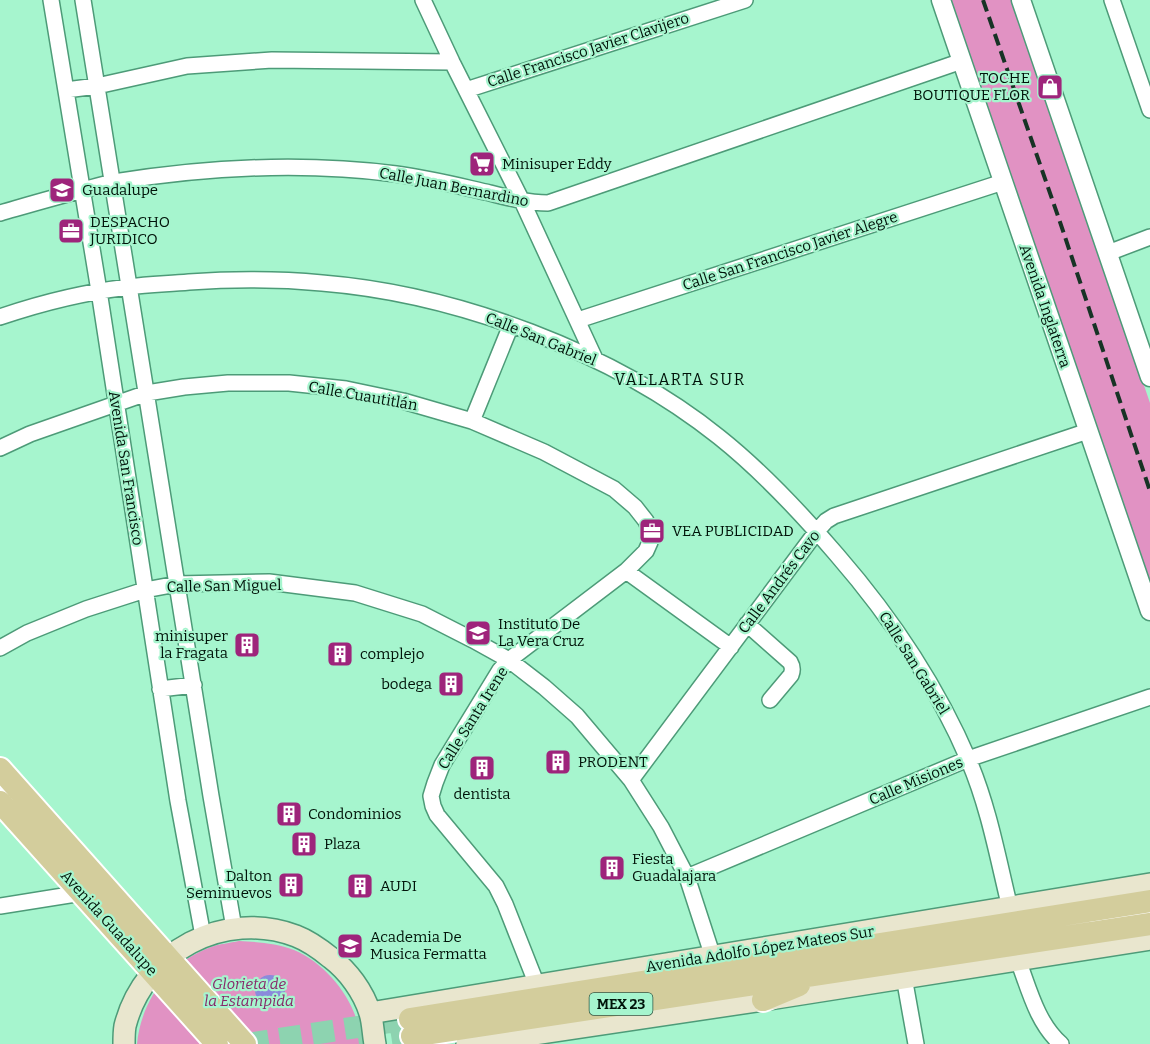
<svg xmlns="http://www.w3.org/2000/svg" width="1150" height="1044" viewBox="0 0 1150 1044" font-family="Bitter,serif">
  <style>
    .green { fill: #e192c3 }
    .water { fill: #8a8bdb }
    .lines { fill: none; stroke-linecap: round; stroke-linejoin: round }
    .primary-tunnel { stroke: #8dd3b0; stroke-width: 22; stroke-dasharray: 22 11; stroke-linecap: butt }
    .minor-casing { stroke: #4d9b78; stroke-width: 18 }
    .tertiary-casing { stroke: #4d9b78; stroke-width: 21 }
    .secondary-casing { stroke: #4d9b78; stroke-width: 24 }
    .primary-casing { stroke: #fff; stroke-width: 26 }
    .minor { stroke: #fff; stroke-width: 15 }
    .tertiary { stroke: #fff; stroke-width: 18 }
    .secondary { stroke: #e9e6ce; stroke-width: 21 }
    .primary { stroke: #d3cd9c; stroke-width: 22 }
    .rail { stroke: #173325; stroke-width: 4; stroke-dasharray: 12 6; stroke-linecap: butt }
    .labels { text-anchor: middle; stroke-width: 4.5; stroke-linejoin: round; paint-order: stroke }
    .shield { fill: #a6f5ce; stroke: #325744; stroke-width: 1.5 }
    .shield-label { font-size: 14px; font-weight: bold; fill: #001309 }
    .street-label { font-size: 15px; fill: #001309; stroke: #a6f5ce }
    .poi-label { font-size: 15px; fill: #001309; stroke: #a6f5ce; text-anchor: start }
    .park-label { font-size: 15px; font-style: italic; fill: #87286a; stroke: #a6f5ce }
    .neighbourhood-label { font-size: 16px; letter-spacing: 1.5px; fill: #001309; stroke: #a6f5ce }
  </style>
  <rect width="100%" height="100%" fill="#a6f5ce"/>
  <path class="green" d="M949 0H1013L1016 9 1150 403V583Z
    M239 941C258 942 276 943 294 950 329 965 360 1005 361 1044H137C141 1001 169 962 211 947 219 944 230 943 239 941Z"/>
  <path class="water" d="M255 990a15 15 0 1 1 30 0a15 15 0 1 1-30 0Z"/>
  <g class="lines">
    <path class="primary-tunnel" d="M247 1044 410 1019
      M359 1044 412 1036"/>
    <defs>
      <path id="minor" d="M51 0 99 291 178 801 203 936
        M83 0 211 796 234 928
        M423 0 452 62 522 201 595 359
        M1112 0 1150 110
        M66 90 97 86 187 66 272 60 452 62
        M466 90 745 0
        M0 213C28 205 55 197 83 190 94 187 104 184 114 182 207 167 303 162 396 174 428 178 459 186 490 193 509 198 528 203 548 203L962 61
        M1108 253 1150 237
        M0 317C41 303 86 292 129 287 149 284 169 284 189 282 233 279 278 279 322 283 457 294 613 352 719 437 763 472 801 513 837 555 890 616 937 686 969 761 989 808 998 859 1010 908
        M578 320 1003 182
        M472 421 511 325
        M0 448 30 434 147 393 184 387 228 383H289L346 389 403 401 472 421 544 452 614 489 635 507 646 521 650 531V542L646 551 626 571 509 660 500 670 442 765 435 783 431 796 433 806 437 815 496 886 505 904 537 985
        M626 571 731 647
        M747 624 790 662C793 667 793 670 791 675L770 700
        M0 648 27 633 86 609 145 590 177 584 269 582 355 593 422 614 473 640 509 660 544 687 577 716 631 780 661 827 687 877 713 957
        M160 689 194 685
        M631 780 817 531 826 521 834 516 1088 431
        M687 877 968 759 1150 697
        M0 906 82 893
        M1018 960C1029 989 1037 1023 1061 1044
        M904 977 916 1044"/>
      <path id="tertiary" d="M941 0 1150 611
        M1021 0 1150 377"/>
      <path id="secondary" d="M370 1013 1150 884
        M124 1044C124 1038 124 1032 125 1026 144 951 224 909 296 936 309 941 320 949 331 958 348 971 363 991 370 1013 373 1022 373 1034 375 1044
        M467 1044 763 1000 1150 939"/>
      <path id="primary" d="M0 769 245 1044
        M0 802 217 1044
        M763 1000 799 985
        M410 1019 1150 901
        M412 1036 1150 924"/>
    </defs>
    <use href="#minor" class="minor-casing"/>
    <use href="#tertiary" class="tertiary-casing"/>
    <use href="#secondary" class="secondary-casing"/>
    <use href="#primary" class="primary-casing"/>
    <use href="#minor" class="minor"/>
    <use href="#tertiary" class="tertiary"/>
    <use href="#secondary" class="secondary"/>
    <use href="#primary" class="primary"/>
    <path class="rail" d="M983 0 1059 219 1150 491"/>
  </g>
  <defs>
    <symbol id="shop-square" viewBox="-11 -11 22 22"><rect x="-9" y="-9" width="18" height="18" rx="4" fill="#9e247b" stroke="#a6f5ce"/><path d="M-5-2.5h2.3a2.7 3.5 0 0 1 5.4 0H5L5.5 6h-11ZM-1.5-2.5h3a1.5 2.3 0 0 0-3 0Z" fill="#fff"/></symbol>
    <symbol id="supermarket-square" viewBox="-11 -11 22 22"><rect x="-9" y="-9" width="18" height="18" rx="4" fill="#9e247b" stroke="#a6f5ce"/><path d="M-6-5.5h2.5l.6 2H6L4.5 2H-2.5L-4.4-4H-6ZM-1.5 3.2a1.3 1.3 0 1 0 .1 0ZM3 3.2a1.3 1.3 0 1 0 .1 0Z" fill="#fff"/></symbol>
    <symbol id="school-square" viewBox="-11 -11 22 22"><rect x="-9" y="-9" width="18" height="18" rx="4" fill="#9e247b" stroke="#a6f5ce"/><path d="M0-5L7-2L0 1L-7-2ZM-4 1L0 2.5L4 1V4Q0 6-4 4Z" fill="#fff"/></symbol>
    <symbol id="office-square" viewBox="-11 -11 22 22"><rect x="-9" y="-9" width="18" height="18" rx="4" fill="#9e247b" stroke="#a6f5ce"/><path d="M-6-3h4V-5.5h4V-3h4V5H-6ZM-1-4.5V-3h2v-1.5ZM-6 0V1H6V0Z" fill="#fff"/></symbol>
    <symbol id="university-square" viewBox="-11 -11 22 22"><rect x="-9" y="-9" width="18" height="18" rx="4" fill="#9e247b" stroke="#a6f5ce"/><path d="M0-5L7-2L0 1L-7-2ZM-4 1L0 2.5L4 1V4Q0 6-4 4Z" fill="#fff"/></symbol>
    <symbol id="building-square" viewBox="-11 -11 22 22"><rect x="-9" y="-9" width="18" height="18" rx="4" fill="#9e247b" stroke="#a6f5ce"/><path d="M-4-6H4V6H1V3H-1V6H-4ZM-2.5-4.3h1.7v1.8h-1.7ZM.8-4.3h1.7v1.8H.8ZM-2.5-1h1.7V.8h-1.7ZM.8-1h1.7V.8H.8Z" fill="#fff"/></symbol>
  </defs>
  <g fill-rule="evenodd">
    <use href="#shop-square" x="1035" y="72" width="30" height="30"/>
    <use href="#supermarket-square" x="467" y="149" width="30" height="30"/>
    <use href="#school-square" x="47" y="175" width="30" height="30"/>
    <use href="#office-square" x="56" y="216" width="30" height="30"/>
    <use href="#office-square" x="637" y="516" width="30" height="30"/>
    <use href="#university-square" x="463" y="618" width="30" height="30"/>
    <use href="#building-square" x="232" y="630" width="30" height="30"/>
    <use href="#building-square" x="325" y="639" width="30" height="30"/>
    <use href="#building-square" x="436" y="669" width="30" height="30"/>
    <use href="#building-square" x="543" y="747" width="30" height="30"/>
    <use href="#building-square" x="467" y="753" width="30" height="30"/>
    <use href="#building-square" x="274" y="799" width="30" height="30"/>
    <use href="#building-square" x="289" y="829" width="30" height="30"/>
    <use href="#building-square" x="597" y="853" width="30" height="30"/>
    <use href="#building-square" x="276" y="870" width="30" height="30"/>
    <use href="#building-square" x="345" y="871" width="30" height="30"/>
    <use href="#university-square" x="335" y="931" width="30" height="30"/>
  </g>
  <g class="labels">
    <rect class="shield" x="589.5" y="993" width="63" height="22" rx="4.5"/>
    <g class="shield-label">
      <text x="621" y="1009">MEX 23</text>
    </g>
    <g class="street-label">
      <text transform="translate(588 50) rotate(-18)" y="5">Calle Francisco Javier Clavijero</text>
      <text transform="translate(454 187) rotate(11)" y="5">Calle Juan Bernardino</text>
      <text transform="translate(790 251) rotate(-18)" y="5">Calle San Francisco Javier Alegre</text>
      <text transform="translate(1045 306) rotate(71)" y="5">Avenida Inglaterra</text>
      <text transform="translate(541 339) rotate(22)" y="5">Calle San Gabriel</text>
      <text transform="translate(363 396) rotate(10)" y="5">Calle Cuautitlán</text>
      <text transform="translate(126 468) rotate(81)" y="5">Avenida San Francisco</text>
      <text transform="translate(779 582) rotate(-53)" y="5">Calle Andrés Cavo</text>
      <text transform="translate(224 586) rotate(-1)" y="5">Calle San Miguel</text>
      <text transform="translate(914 663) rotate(58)" y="5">Calle San Gabriel</text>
      <text transform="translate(473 718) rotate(-58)" y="5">Calle Santa Irene</text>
      <text transform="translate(916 781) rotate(-23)" y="5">Calle Misiones</text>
      <text transform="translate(109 923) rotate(48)" y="5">Avenida Guadalupe</text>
      <text transform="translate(760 949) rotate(-9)" y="5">Avenida Adolfo López Mateos Sur</text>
    </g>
    <g class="poi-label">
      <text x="1030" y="83" text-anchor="end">TOCHE<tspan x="1030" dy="17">BOUTIQUE FLOR</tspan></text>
      <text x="502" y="169">Minisuper Eddy</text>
      <text x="82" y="195">Guadalupe</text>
      <text x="90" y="227">DESPACHO<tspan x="90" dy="17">JURIDICO</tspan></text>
      <text x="672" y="536">VEA PUBLICIDAD</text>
      <text x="498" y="629">Instituto De<tspan x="498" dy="17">La Vera Cruz</tspan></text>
      <text x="228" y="641" text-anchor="end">minisuper<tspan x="228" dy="17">la Fragata</tspan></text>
      <text x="360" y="659">complejo</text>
      <text x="432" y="689" text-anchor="end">bodega</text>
      <text x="578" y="767">PRODENT</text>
      <text x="482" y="799" text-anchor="middle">dentista</text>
      <text x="308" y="819">Condominios</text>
      <text x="324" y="849">Plaza</text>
      <text x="632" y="864">Fiesta<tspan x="632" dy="17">Guadalajara</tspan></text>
      <text x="272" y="881" text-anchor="end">Dalton<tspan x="272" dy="17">Seminuevos</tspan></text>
      <text x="380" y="891">AUDI</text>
      <text x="370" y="942">Academia De<tspan x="370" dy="17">Musica Fermatta</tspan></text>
    </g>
    <g class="park-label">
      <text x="249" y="989">Glorieta de<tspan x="249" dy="17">la Estampida</tspan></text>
    </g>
    <g class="neighbourhood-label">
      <text x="680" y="385">VALLARTA SUR</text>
    </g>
  </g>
</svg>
